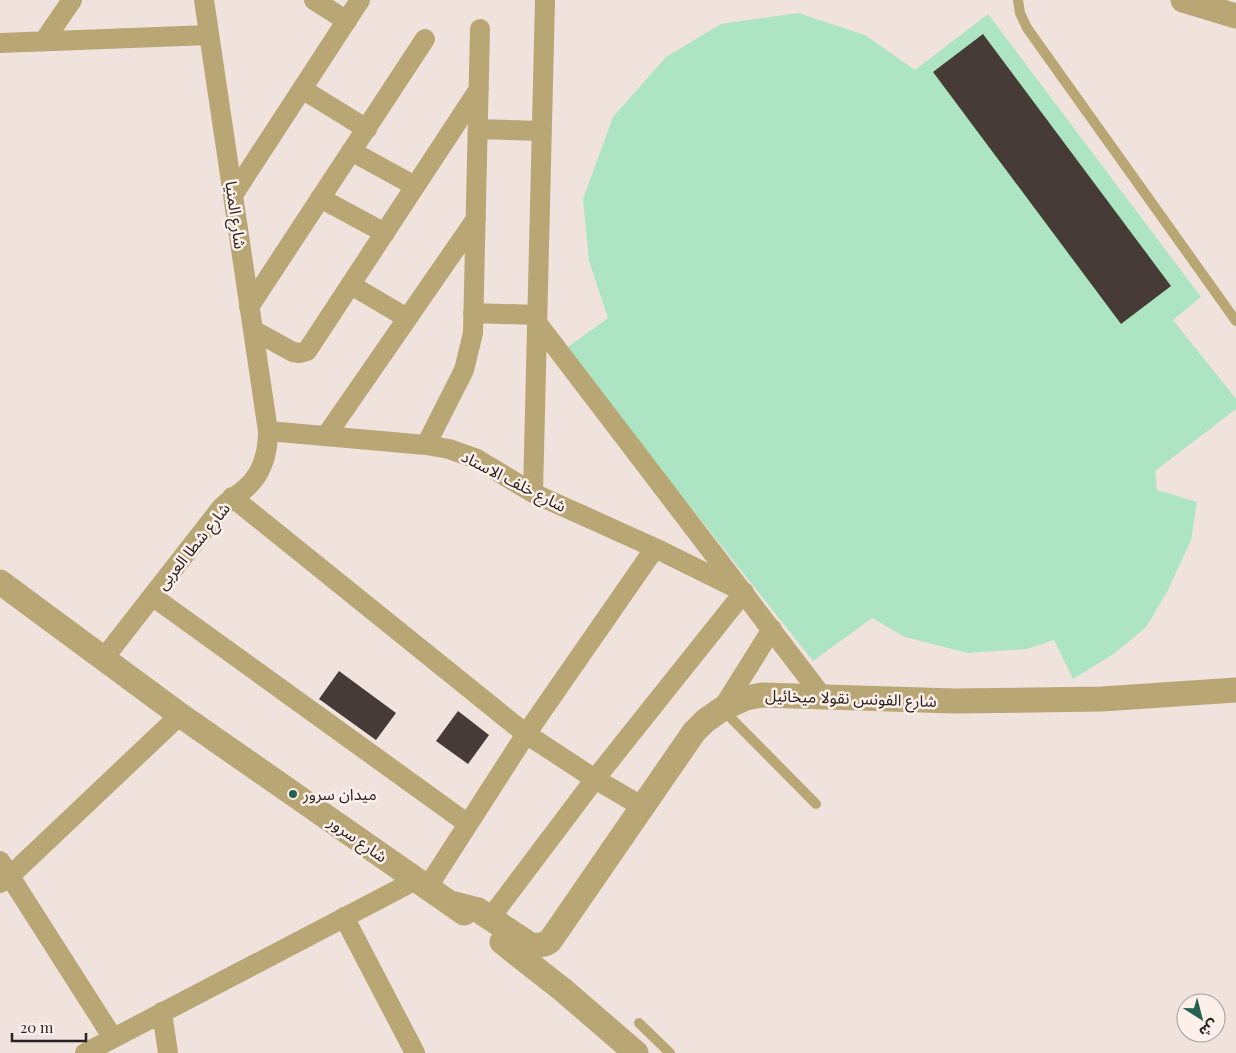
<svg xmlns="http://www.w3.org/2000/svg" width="1236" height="1053" viewBox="0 0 1236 1053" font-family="'Playfair Display','Noto Sans Arabic',serif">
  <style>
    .green { fill: #ade5c4 }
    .building { fill: #463b36 }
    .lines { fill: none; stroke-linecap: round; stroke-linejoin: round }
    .service { stroke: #b8a675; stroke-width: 10 }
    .minor { stroke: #b8a675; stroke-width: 20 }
    .tertiary { stroke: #b8a675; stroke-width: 25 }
    .poi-dot { fill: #226250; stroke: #fdefe9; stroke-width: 2 }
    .labels { text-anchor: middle; stroke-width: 5; stroke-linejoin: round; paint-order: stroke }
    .street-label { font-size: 16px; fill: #282321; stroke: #fdefe9 }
    .poi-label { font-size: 16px; fill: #282321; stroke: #fdefe9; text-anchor: start }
  </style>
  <rect width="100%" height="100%" fill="#f0e2dc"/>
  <path class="green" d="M798 13 865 35 915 70 988 14 1201 297 1173 320 1236 399V409L1155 471 1157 490 1197 502 1191 540 1167 592 1146 627 1115 653 1073 679 1054 640 1027 649 968 653 905 637 872 618 813 661 565 349 608 318 589 261 583 199 613 117 666 57 721 24Z"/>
  <path class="building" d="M983 34 1171 286 1121 324 933 72Z
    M339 671 396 713 376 740 319 699Z
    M458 711 489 735 468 764 436 741Z"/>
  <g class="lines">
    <path class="service" d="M1018 0 1020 13 1027 28 1236 321
      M723 710 816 804
      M639 1023 670 1053"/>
    <path class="minor" d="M314 0 347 21
      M44 41 72 0
      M0 43 209 35
      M302 89 367 129
      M478 129 542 131
      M351 151 415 186
      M233 195 360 0
      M320 198 385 233
      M351 285 407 318
      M249 307 425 39
      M473 313 537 315
      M538 324 822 696
      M253 330 293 352 300 353 307 351 479 89
      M268 431 426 445 449 449 477 459 533 493 655 548 744 592 595 779 491 917
      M326 436 476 219
      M426 445 464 370 473 333 480 29
      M533 493 545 0
      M232 497 526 734 595 779 643 807
      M152 596 468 824
      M104 658 221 508C229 500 238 495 246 488 263 473 268 453 268 431L204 0
      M722 709 772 629
      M0 861 113 1038
      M0 883 10 876 180 715
      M427 888 526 734 655 548
      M344 917 415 1053
      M162 1012 168 1053
      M85 1053 416 880"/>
    <path class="tertiary" d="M1183 0 1236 16
      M0 582 180 715 464 913
      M450 903 478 910 532 946 545 944 550 941 694 732 705 721 722 709 746 698 762 695 954 701 1102 699 1236 690
      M502 942 563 990 636 1053"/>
  </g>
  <circle class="poi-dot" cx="293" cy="794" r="5"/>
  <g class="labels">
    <g class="street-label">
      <text transform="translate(236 215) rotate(82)" y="6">شارع المنيا</text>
      <text transform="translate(514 481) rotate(27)" y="6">شارع خلف الاستاد</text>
      <text transform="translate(193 546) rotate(-51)" y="6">شارع شطا العربى</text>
      <text transform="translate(851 698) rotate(2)" y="6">شارع الفونس نقولا ميخائيل</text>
      <text transform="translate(358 839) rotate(35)" y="6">شارع سرور</text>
    </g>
    <g class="poi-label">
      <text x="303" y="800">ميدان سرور</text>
    </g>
  </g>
  <g transform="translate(1201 1018) rotate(144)"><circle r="24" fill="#fdefe9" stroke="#a89d99"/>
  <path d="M0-4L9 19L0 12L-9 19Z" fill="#226250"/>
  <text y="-8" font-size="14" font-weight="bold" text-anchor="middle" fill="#282321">ش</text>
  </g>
  <path d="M12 1033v8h74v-8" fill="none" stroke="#282321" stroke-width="2.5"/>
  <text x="20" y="1033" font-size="15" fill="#282321" stroke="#fdefe9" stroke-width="4" paint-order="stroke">20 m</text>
</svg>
